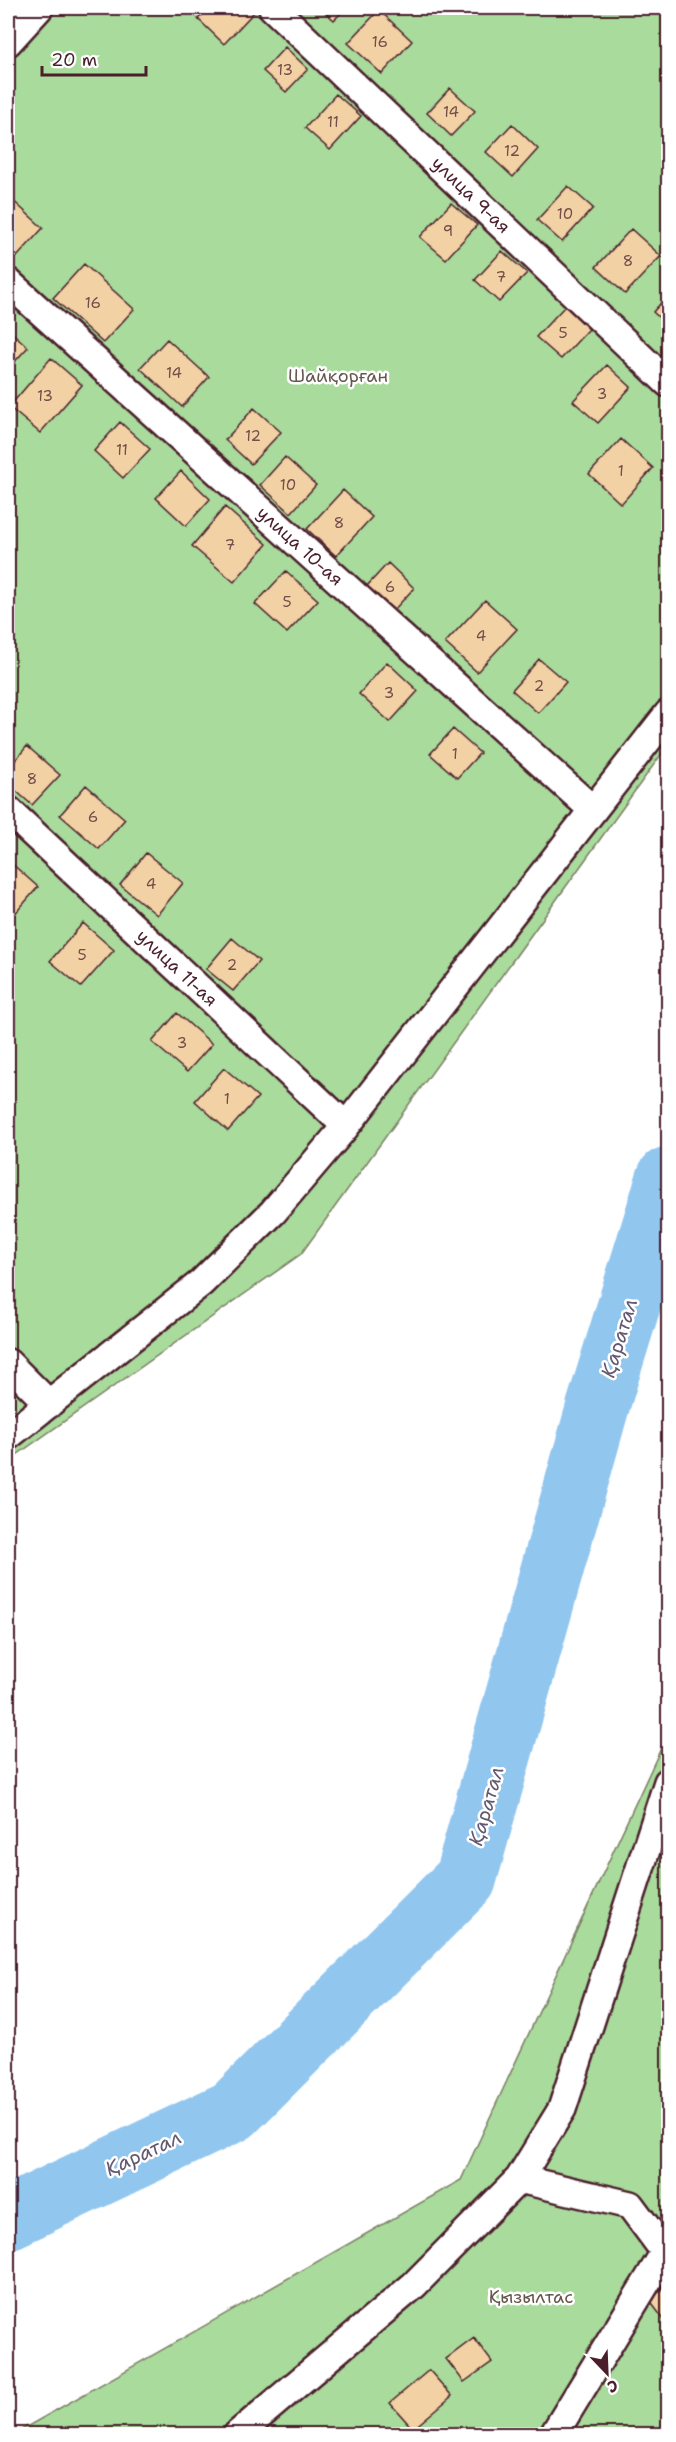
<svg xmlns="http://www.w3.org/2000/svg" width="676" height="2442" viewBox="0 0 676 2442" font-family="'Shantell Sans',sans-serif">
  <style>
    .green { fill: #a9db9c; stroke: #7a7d64; stroke-width: 1.5 }
    .lines { fill: none; stroke-linecap: round; stroke-linejoin: round }
    .river { stroke: #91c6ef; stroke-width: 63 }
    .building { fill: #f2d1a4; stroke: #4a1f2b; stroke-width: 1.5 }
    .minor-casing { stroke: #4a1f2b; stroke-width: 32 }
    .minor { stroke: #fff; stroke-width: 27 }
    .labels { text-anchor: middle; stroke-width: 5; stroke-linejoin: round; paint-order: stroke }
    .number-label { font-size: 15px; fill: #744c49 }
    .street-label { font-size: 18px; fill: #4a1f2b; stroke: #fff }
    .park-label { font-size: 18px; fill: #66574d; stroke: #fff }
    .water-label { font-size: 20px; font-style: italic; fill: #635970; stroke: #fff }
  </style>
  <rect width="100%" height="100%" fill="#fff"/>
  <filter id="ink" filterUnits="userSpaceOnUse"><feTurbulence type="fractalNoise" baseFrequency=".0167" numOctaves="2"/><feDisplacementMap in="SourceGraphic" scale="12" xChannelSelector="R" yChannelSelector="G"/><feConvolveMatrix kernelMatrix="1 2 1 2 8 2 1 2 1" color-interpolation-filters="sRGB"/></filter>
  <g filter="url(#ink)">
    <path class="green" d="M8 8H668V745L301 1254 8 1461Z
      M668 1733V2434H14L461 2180Z"/>
    <g class="lines">
      <path class="river" d="M8 2218 233 2111 465 1880 598 1406 668 1178"/>
    </g>
    <path class="building" d="M209 8H251L255 11 224 44 198 19Z
      M320 8H346L334 20Z
      M379 10 412 41 382 74 348 43Z
      M285 47 308 69 286 92 263 71Z
      M450 88 475 111 451 136 427 113Z
      M336 94 361 116 330 150 305 128Z
      M512 124 538 149 513 177 486 152Z
      M568 186 593 208 562 242 537 220Z
      M9 197 43 228 16 258 8 250Z
      M451 203 477 225 446 259 420 237Z
      M631 229 661 256 625 294 596 267Z
      M502 251 527 273 499 302 475 280Z
      M84 264 134 309 103 343 53 298Z
      M668 295V326L653 312Z
      M565 306 589 329 561 359 536 337Z
      M8 329 28 347 8 369Z
      M167 339 209 377 182 407 140 368Z
      M51 358 82 385 40 433 9 407Z
      M607 365 631 387 598 423 573 401Z
      M254 408 281 432 251 464 225 440Z
      M120 422 150 449 123 478 94 451Z
      M621 439 653 468 621 504 589 474Z
      M285 457 316 485 291 513 260 485Z
      M181 471 210 499 186 526 156 498Z
      M343 490 372 517 336 556 307 529Z
      M225 507 267 544 234 582 192 546Z
      M388 563 414 588 393 611 366 587Z
      M286 571 318 600 287 633 255 604Z
      M485 600 517 629 477 672 445 643Z
      M539 659 566 682 538 713 512 690Z
      M387 662 418 691 390 722 359 694Z
      M453 729 480 753 457 778 430 754Z
      M27 746 60 775 32 805 8 784V769Z
      M86 785 125 819 99 849 60 815Z
      M146 853 183 883 157 915 120 885Z
      M10 862 38 887 13 916 8 911V865Z
      M83 923 114 950 81 987 50 961Z
      M232 938 259 961 233 991 206 969Z
      M177 1013 212 1044 187 1072 152 1042Z
      M224 1068 258 1097 228 1131 195 1101Z
      M668 2285V2325L649 2300Z
      M474 2338 492 2362 464 2382 446 2359Z
      M429 2370 452 2396 413 2429 390 2403Z"/>
    <g class="lines">
      <defs>
        <path id="minor" d="M273 8 668 383
          M8 42 39 8
          M8 282 593 810
          M8 810 346 1126
          M8 1363 49 1404
          M8 1436 201 1283 273 1212 346 1126 668 714
          M519 2179 630 2205 665 2252 554 2434
          M238 2434 414 2285 519 2179 562 2109 668 1782"/>
      </defs>
      <use href="#minor" class="minor-casing"/>
      <use href="#minor" class="minor"/>
    </g>
  </g>
  <g class="labels">
    <g class="number-label">
      <text x="380" y="47">16</text>
      <text x="285" y="75">13</text>
      <text x="451" y="117">14</text>
      <text x="333" y="127">11</text>
      <text x="512" y="156">12</text>
      <text x="565" y="219">10</text>
      <text x="448" y="236">9</text>
      <text x="628" y="266">8</text>
      <text x="501" y="282">7</text>
      <text x="93" y="308">16</text>
      <text x="563" y="338">5</text>
      <text x="174" y="378">14</text>
      <text x="602" y="399">3</text>
      <text x="45" y="401">13</text>
      <text x="253" y="441">12</text>
      <text x="122" y="455">11</text>
      <text x="621" y="476">1</text>
      <text x="288" y="490">10</text>
      <text x="339" y="528">8</text>
      <text x="230" y="550">7</text>
      <text x="390" y="592">6</text>
      <text x="287" y="607">5</text>
      <text x="481" y="641">4</text>
      <text x="539" y="691">2</text>
      <text x="389" y="698">3</text>
      <text x="455" y="759">1</text>
      <text x="32" y="784">8</text>
      <text x="93" y="822">6</text>
      <text x="151" y="889">4</text>
      <text x="82" y="960">5</text>
      <text x="232" y="970">2</text>
      <text x="182" y="1048">3</text>
      <text x="227" y="1104">1</text>
    </g>
    <g class="street-label">
      <text transform="translate(471 195) rotate(44)" y="6">улица 9-ая</text>
      <text transform="translate(300 546) rotate(42)" y="6">улица 10-ая</text>
      <text transform="translate(177 968) rotate(43)" y="6">улица 11-ая</text>
    </g>
    <g class="park-label">
      <text x="338" y="382">Шайқорған</text>
      <text x="531" y="2303">Қызылтас</text>
    </g>
    <g class="water-label">
      <text transform="translate(619 1338) rotate(-73)" y="7">Қаратал</text>
      <text transform="translate(486 1806) rotate(-74)" y="7">Қаратал</text>
      <text transform="translate(143 2153) rotate(-25)" y="7">Қаратал</text>
    </g>
  </g>
  <rect width="676" height="2442" fill="none" stroke="#fff" stroke-width="30"/>
  <rect x="15" y="15" width="646" height="2412" fill="none" stroke="#4a1f2b" stroke-width="2" filter="url(#ink)"/>
  <g transform="translate(607 2373) rotate(157)" stroke="#ffffff" stroke-width="4.5" paint-order="stroke">
  <path d="M0-4.5L10 22L0 15L-10 22Z" fill="#4a1f2b"/>
  <text y="-9" font-size="16" font-weight="bold" text-anchor="middle" fill="#4a1f2b">С</text>
  </g>
  <path d="M42 66v9h104v-9" fill="none" stroke="#4a1f2b" stroke-width="3"/>
  <text x="51" y="66" font-size="18" fill="#4a1f2b" stroke="#ffffff" stroke-width="4.5" paint-order="stroke">20 m</text>
</svg>
